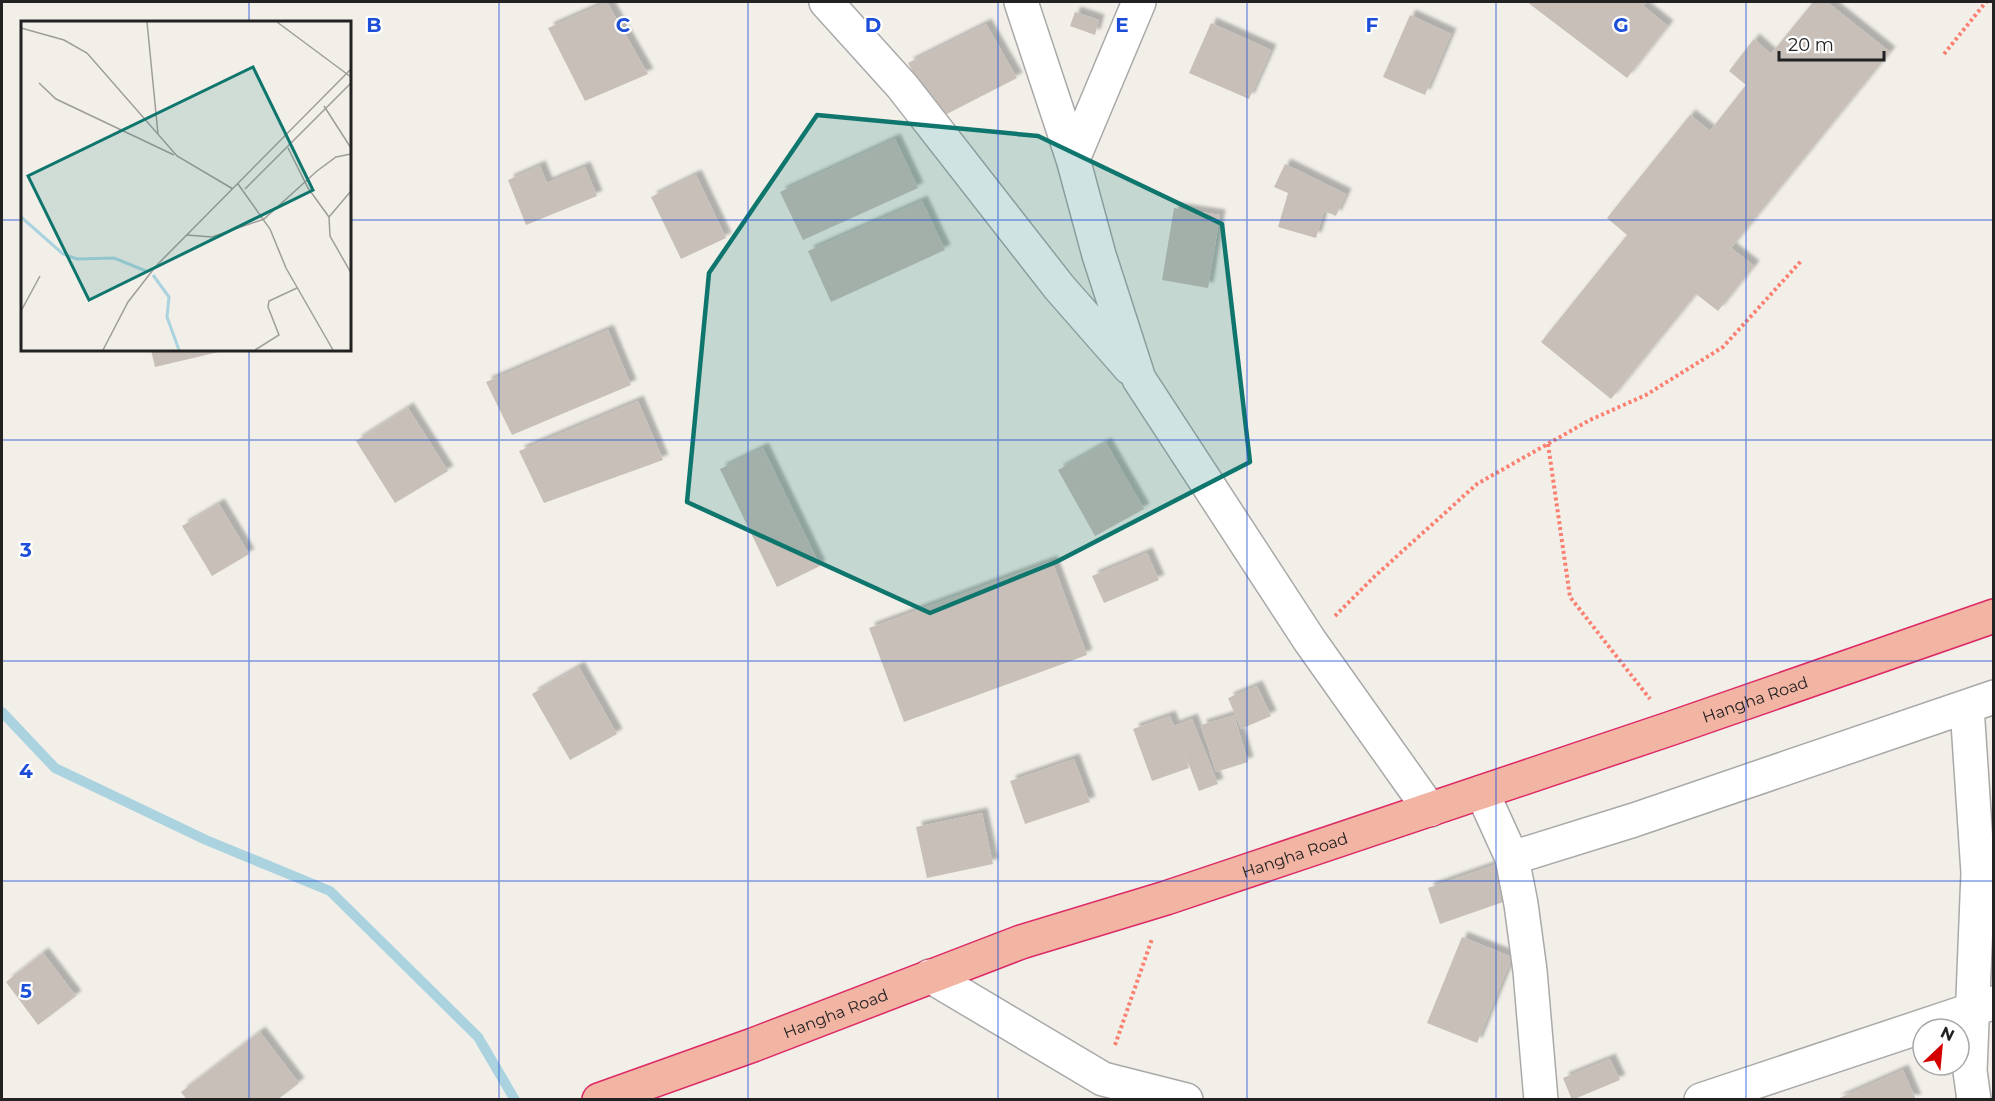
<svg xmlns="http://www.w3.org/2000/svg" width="1995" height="1101" viewBox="0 0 1995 1101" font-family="Montserrat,sans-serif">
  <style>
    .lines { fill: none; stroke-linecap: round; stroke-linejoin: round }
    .stream { stroke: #aad3df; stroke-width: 10 }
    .building { fill: #c7bfb8; filter: url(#shadow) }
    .minor-casing { stroke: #a9a9a9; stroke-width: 36 }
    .trunk-casing { stroke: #dc2a67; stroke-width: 36 }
    .path { stroke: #fa8072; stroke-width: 4; stroke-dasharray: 3 3; stroke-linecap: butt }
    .minor { stroke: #fff; stroke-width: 33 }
    .trunk { stroke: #f2b4a3; stroke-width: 33 }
    .marked { fill: #0f766e; fill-opacity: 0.2; stroke: #0f766e; stroke-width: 4.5; stroke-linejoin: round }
    .grid { fill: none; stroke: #1d4ed8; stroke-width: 1.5; stroke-opacity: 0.55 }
    .labels { text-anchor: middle; stroke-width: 4.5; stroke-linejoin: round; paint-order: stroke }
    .street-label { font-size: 16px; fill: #222; stroke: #fff }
    .inset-river { fill: none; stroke: #aad3df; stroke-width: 3 }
    .inset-road { fill: none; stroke: #9f9d99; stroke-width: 1.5 }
    .view { fill: #0f766e; fill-opacity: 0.15; stroke: #0f766e; stroke-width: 3 }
    .inset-edge { fill: none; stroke: #222; stroke-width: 3 }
    .grid-label { font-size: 20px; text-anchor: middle; font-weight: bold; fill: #1d4ed8; stroke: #fff; stroke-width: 4.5; stroke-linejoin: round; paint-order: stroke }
  </style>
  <defs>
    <filter id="shadow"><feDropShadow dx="5.5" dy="-5.5" stdDeviation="1.5" flood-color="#0004"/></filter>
  </defs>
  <rect width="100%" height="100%" fill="#f2efe9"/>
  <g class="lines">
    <path class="stream" d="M2 712 55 768 206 840 330 891 478 1037 515 1100"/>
  </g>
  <path class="building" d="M607 2 648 74 585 101 548 28Z
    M1527 2H1647L1643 6 1668 26 1627 78Z
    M1813 2H1827L1890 52 1731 248 1754 266 1718 311 1696 294 1611 399 1541 342 1627 235 1607 218 1690 115 1710 131 1746 85 1729 71 1754 39 1771 54Z
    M1075 12 1099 20 1095 35 1070 26Z
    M1410 15 1451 34 1425 95 1383 77Z
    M1211 23 1271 50 1249 99 1189 73Z
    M986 24 1017 78 939 118 908 63Z
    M895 139 918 188 803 240 780 192Z
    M1285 164 1346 194 1336 216 1324 211 1316 238 1278 227 1288 193 1274 187Z
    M540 166 547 183 585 167 597 196 526 225 508 180Z
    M696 175 726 238 681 259 651 197Z
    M922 201 945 250 831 302 808 251Z
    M1174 208 1220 215 1208 288 1162 280Z
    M608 330 631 385 512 435 486 382Z
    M151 350H227L155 367Z
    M638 401 663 460 544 503 519 451Z
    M408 408 448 471 395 503 356 441Z
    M1106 443 1144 509 1095 536 1058 470Z
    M763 448 820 566 777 587 720 469Z
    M219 504 249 554 212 576 182 526Z
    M1147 553 1159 580 1104 603 1092 576Z
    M1052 561 1087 655 904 722 869 628Z
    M579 667 617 734 570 760 532 694Z
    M1257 686 1271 716 1241 729 1228 698Z
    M1234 715 1248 762 1216 772 1201 725Z
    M1170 716 1174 726 1192 719 1218 784 1199 791 1182 747 1189 768 1152 781 1133 729Z
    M1074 759 1090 802 1025 824 1010 781Z
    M982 813 993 864 927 878 916 827Z
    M1497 864 1509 900 1440 924 1428 888Z
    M1462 937 1512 957 1477 1043 1427 1023Z
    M43 953 76 996 38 1025 6 982Z
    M260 1032 299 1083 277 1100H187L181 1092Z
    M1610 1059 1620 1080 1572 1100 1563 1078Z
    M1903 1070 1916 1100H1835Z"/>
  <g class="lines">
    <defs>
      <path id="minor" d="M826 2 902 86 1059 287 1130 368
        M1021 2 1073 159 1099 255 1139 379 1310 641 1430 810
        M1073 159 1139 2
        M1967 707 1978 873 1970 1071 1974 1100
        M1482 792 1512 858 1521 904 1530 971 1541 1100
        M1512 858 1634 820 1994 697
        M930 976 1103 1079 1186 1100
        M1701 1100 1992 1003"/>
      <g id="trunk">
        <path id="s1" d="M599 1100 753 1045 1021 942 1166 898 1672 728 1994 616"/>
      </g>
    </defs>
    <use href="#minor" class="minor-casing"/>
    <use href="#trunk" class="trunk-casing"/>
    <path class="path" d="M1944 54 1986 2
      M1548 444 1570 597 1650 699
      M1335 616 1375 576 1477 484 1590 420 1646 395 1723 347 1802 260
      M1115 1045 1152 939"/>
    <use href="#minor" class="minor"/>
    <use href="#trunk" class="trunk"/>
  </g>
  <path class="marked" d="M817 115 1038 136 1222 224 1250 462 1056 562 930 613 687 502 709 273Z"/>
  <path class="grid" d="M249 2V22M499 2V1100M748 2V1100M998 2V1100M1247 2V1100M1496 2V1100M1746 2V1100M2 220H22M350 220H1994M249 350V1100M2 440H1994M2 661H1994M2 881H1994"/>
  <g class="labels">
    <g class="street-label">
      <text dy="6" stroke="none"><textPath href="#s1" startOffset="1224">Hangha Road</textPath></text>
      <text dy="6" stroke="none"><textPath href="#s1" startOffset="738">Hangha Road</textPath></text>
      <text dy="6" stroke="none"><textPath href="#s1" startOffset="252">Hangha Road</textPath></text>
    </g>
  </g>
  <g transform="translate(21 21)">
    <rect width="330" height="330" fill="#f2efe9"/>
    <path class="inset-river" d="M0 196 42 233 56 238 93 237 125 250M132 254 148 276 146 296 158 329"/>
    <path class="inset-road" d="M126 1 137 113M256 1 330 56M0 7 43 19 66 32 156 135 212 168M18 62 35 78 153 134M303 85 330 127M267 127 287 167 308 196M217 163 249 208 265 247 312 329M224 168 330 62M330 170 308 196 309 215 330 252M166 214 191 216 243 198 296 150 315 136 330 133M0 290 19 255M82 329 107 281 135 245 330 48M234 329 258 314 247 286 248 280 276 267"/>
    <path class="view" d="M232 46 292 169 68 279 7 155Z"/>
    <rect width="330" height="330" class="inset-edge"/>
  </g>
  <g class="grid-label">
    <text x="374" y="32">B</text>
    <text x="623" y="32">C</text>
    <text x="873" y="32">D</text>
    <text x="1122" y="32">E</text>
    <text x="1372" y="32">F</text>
    <text x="1621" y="32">G</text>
    <text x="26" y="557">3</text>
    <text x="26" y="778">4</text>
    <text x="26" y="998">5</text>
  </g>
  <rect width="1995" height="1101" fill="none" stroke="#222222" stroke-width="6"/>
  <g transform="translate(1941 1047) rotate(26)"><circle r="28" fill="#ffffff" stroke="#a7a7a7" stroke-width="1.5"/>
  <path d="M0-4.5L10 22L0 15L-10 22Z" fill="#d40000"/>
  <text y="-9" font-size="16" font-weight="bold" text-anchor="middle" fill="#222222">N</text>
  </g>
  <path d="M1779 51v9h105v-9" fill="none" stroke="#222222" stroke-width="3"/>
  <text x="1788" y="51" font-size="18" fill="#222222" stroke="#ffffff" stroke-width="4.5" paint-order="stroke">20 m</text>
</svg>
